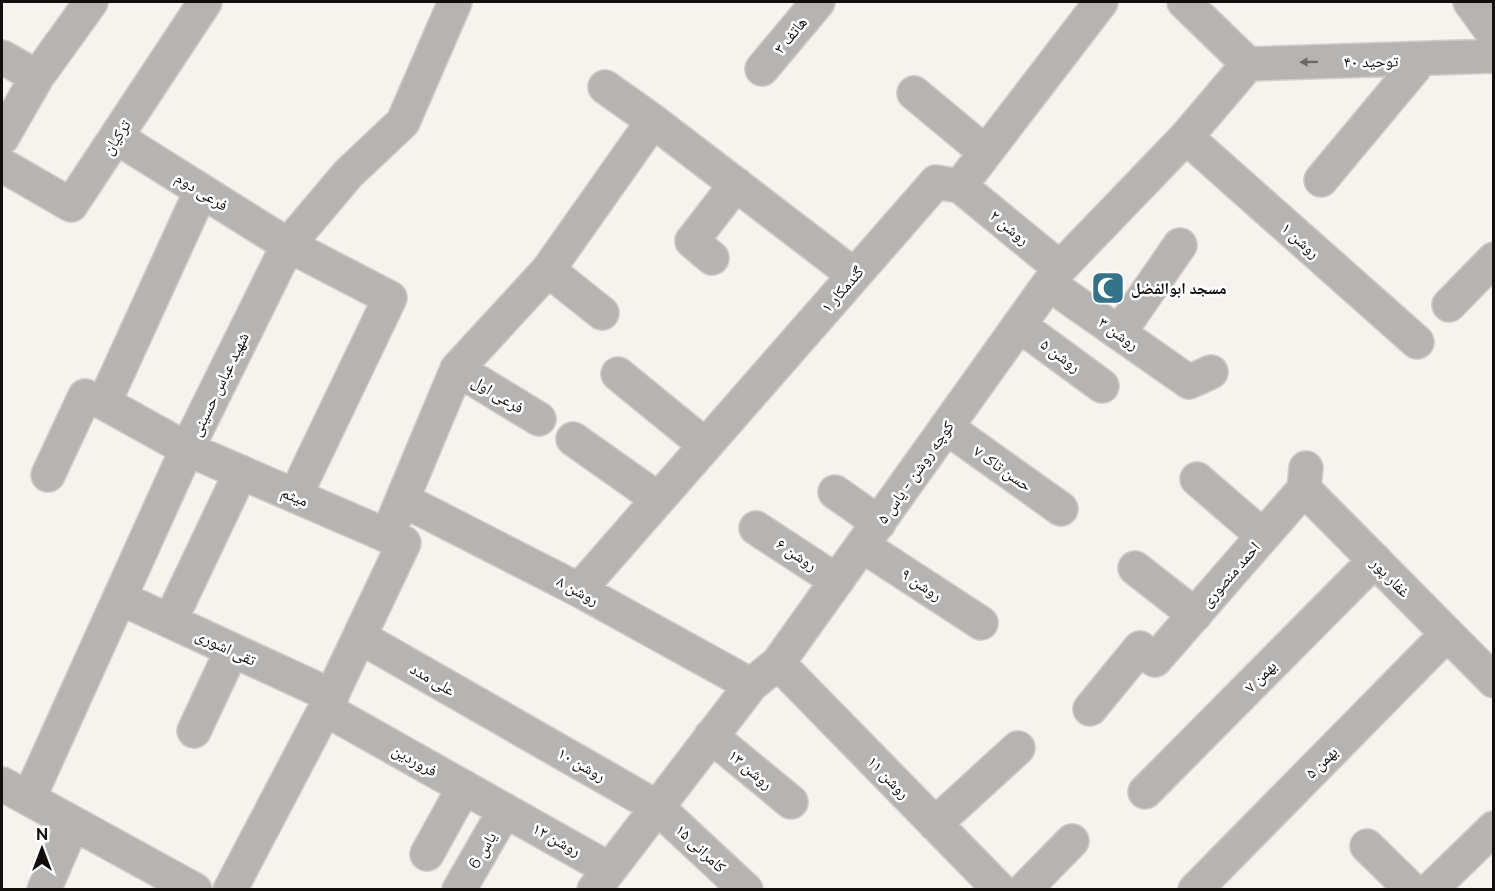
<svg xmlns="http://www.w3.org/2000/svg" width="1495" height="891" viewBox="0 0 1495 891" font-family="Raleway,'Noto Naskh Arabic',sans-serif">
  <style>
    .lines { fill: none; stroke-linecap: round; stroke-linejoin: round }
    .minor-casing { stroke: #d1ceca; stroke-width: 36 }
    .minor { stroke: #b6b4b2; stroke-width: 33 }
    .oneway { fill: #6b6a68 }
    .labels { text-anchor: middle; stroke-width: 5; stroke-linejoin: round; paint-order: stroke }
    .street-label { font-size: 16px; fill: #100f0d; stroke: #fff }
    .poi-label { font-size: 16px; font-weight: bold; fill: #100f0d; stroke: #fff; text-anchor: start }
  </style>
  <rect width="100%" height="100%" fill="#f6f2ee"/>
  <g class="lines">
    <defs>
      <path id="minor" d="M1184 2 1248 64
        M1470 2 1494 35
        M2 57 37 77
        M1248 64 1494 56
        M762 69 818 2
        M605 87 653 121
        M914 93 985 152
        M116 137 288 245 390 298 295 496
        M1186 137 1417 342
        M2 138 37 77 91 2
        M2 165 71 205 205 2
        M1321 180 1421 60
        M960 186 1060 268
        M712 258 692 241 736 184
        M548 270 602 313
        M1049 284 1189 382 1211 372
        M1449 305 1494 259
        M1019 325 1102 386
        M1119 333 1180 245
        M457 369 539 419
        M618 374 705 445
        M104 403 201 191
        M946 427 1061 509
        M573 439 658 499
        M1306 468 1304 489 1494 681
        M48 475 85 396 104 403 187 449 404 543 325 709 230 890
        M1197 479 1263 536
        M835 492 879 523
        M403 500 579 590 751 685
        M756 528 837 581
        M387 536 457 369 548 270 653 121 854 275
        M863 546 981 623
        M1135 568 1195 615
        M579 590 936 182 960 186 1101 2
        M120 598 332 696
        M170 621 241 472
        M360 637 657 807 746 890
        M778 663 1000 890
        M325 709 609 869
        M1090 709 1140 648 1155 660 1304 489
        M194 731 232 650
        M711 736 791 802
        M2 784 195 890
        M1145 792 1375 560
        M29 798 187 449 288 245 348 174 403 122 455 2
        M935 824 1018 748
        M1367 846 1412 890
        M427 854 464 787
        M44 890 73 823
        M459 890 505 810
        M594 890 751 685 778 663 1060 268 1186 137 1248 64
        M1024 890 1072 841
        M1195 890 1447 634
        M1430 890 1494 828"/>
    </defs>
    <use href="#minor" class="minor-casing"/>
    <use href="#minor" class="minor"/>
  </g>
  <defs><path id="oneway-solid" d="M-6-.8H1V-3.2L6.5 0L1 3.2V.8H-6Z" transform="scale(1.5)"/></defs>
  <use class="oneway" href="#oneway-solid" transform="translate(1309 62) rotate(179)"/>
  <defs>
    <symbol id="mosque-square" viewBox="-11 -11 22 22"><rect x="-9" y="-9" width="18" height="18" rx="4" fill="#337287" stroke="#fff"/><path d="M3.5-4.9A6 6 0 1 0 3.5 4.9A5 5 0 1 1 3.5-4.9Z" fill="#fff"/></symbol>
  </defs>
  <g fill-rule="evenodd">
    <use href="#mosque-square" x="1089" y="269" width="38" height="38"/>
  </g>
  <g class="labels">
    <g class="street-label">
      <text transform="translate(790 35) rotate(-51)" y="6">هاتف ۳</text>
      <text transform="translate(1371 61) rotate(-1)" y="6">توحید ۴۰</text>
      <text transform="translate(116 137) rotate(-57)" y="6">ترکیان</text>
      <text transform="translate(202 191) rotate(32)" y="6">فرعی دوم</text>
      <text transform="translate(1010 227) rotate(39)" y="6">روشن ۲</text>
      <text transform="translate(1301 240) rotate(42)" y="6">روشن ۱</text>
      <text transform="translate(842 289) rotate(-49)" y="6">گندمکار ۱</text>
      <text transform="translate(1119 333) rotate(35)" y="6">روشن ۳</text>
      <text transform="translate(1061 355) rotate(36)" y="6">روشن ۵</text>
      <text transform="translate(219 384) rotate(-64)" y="6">شهید عباس حسینی</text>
      <text transform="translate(498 394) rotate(31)" y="6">فرعی اول</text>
      <text transform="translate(1003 468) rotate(35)" y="6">حسن تاک ۷</text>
      <text transform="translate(915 472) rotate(-55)" y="6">کوچه روشن - یاس ۵</text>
      <text transform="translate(295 496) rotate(23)" y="6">میثم</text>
      <text transform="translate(797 554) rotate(33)" y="6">روشن ۶</text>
      <text transform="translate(1230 574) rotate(-49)" y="6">احمد منصوری</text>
      <text transform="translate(1391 577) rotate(46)" y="6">غفار پور</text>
      <text transform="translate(922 584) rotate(33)" y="6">روشن ۹</text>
      <text transform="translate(578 590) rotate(28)" y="6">روشن ۸</text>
      <text transform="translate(226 647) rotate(25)" y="6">تقی اشوری</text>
      <text transform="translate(1260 676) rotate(-45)" y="6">بهمن ۷</text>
      <text transform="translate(433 679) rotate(30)" y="6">علی مدد</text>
      <text transform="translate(415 760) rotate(29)" y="6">فروردین</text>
      <text transform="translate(1321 762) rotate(-45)" y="6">بهمن ۵</text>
      <text transform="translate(582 764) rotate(30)" y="6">روشن ۱۰</text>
      <text transform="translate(751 769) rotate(40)" y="6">روشن ۱۳</text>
      <text transform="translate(889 777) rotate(46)" y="6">روشن ۱۱</text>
      <text transform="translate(557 839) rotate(29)" y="6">روشن ۱۲</text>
      <text transform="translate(701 848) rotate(43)" y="6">کامرانی ۱۵</text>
      <text transform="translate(482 850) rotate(-60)" y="6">یاس 6</text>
    </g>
    <g class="poi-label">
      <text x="1131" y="294">مسجد ابوالفضل</text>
    </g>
  </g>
  <rect width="1495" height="891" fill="none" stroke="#100f0d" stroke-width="6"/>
  <g transform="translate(42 849)" stroke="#ffffff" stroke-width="4.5" paint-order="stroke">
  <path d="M0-4.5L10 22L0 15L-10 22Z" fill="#100f0d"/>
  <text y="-9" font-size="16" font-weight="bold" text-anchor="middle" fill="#100f0d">N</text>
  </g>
</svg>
